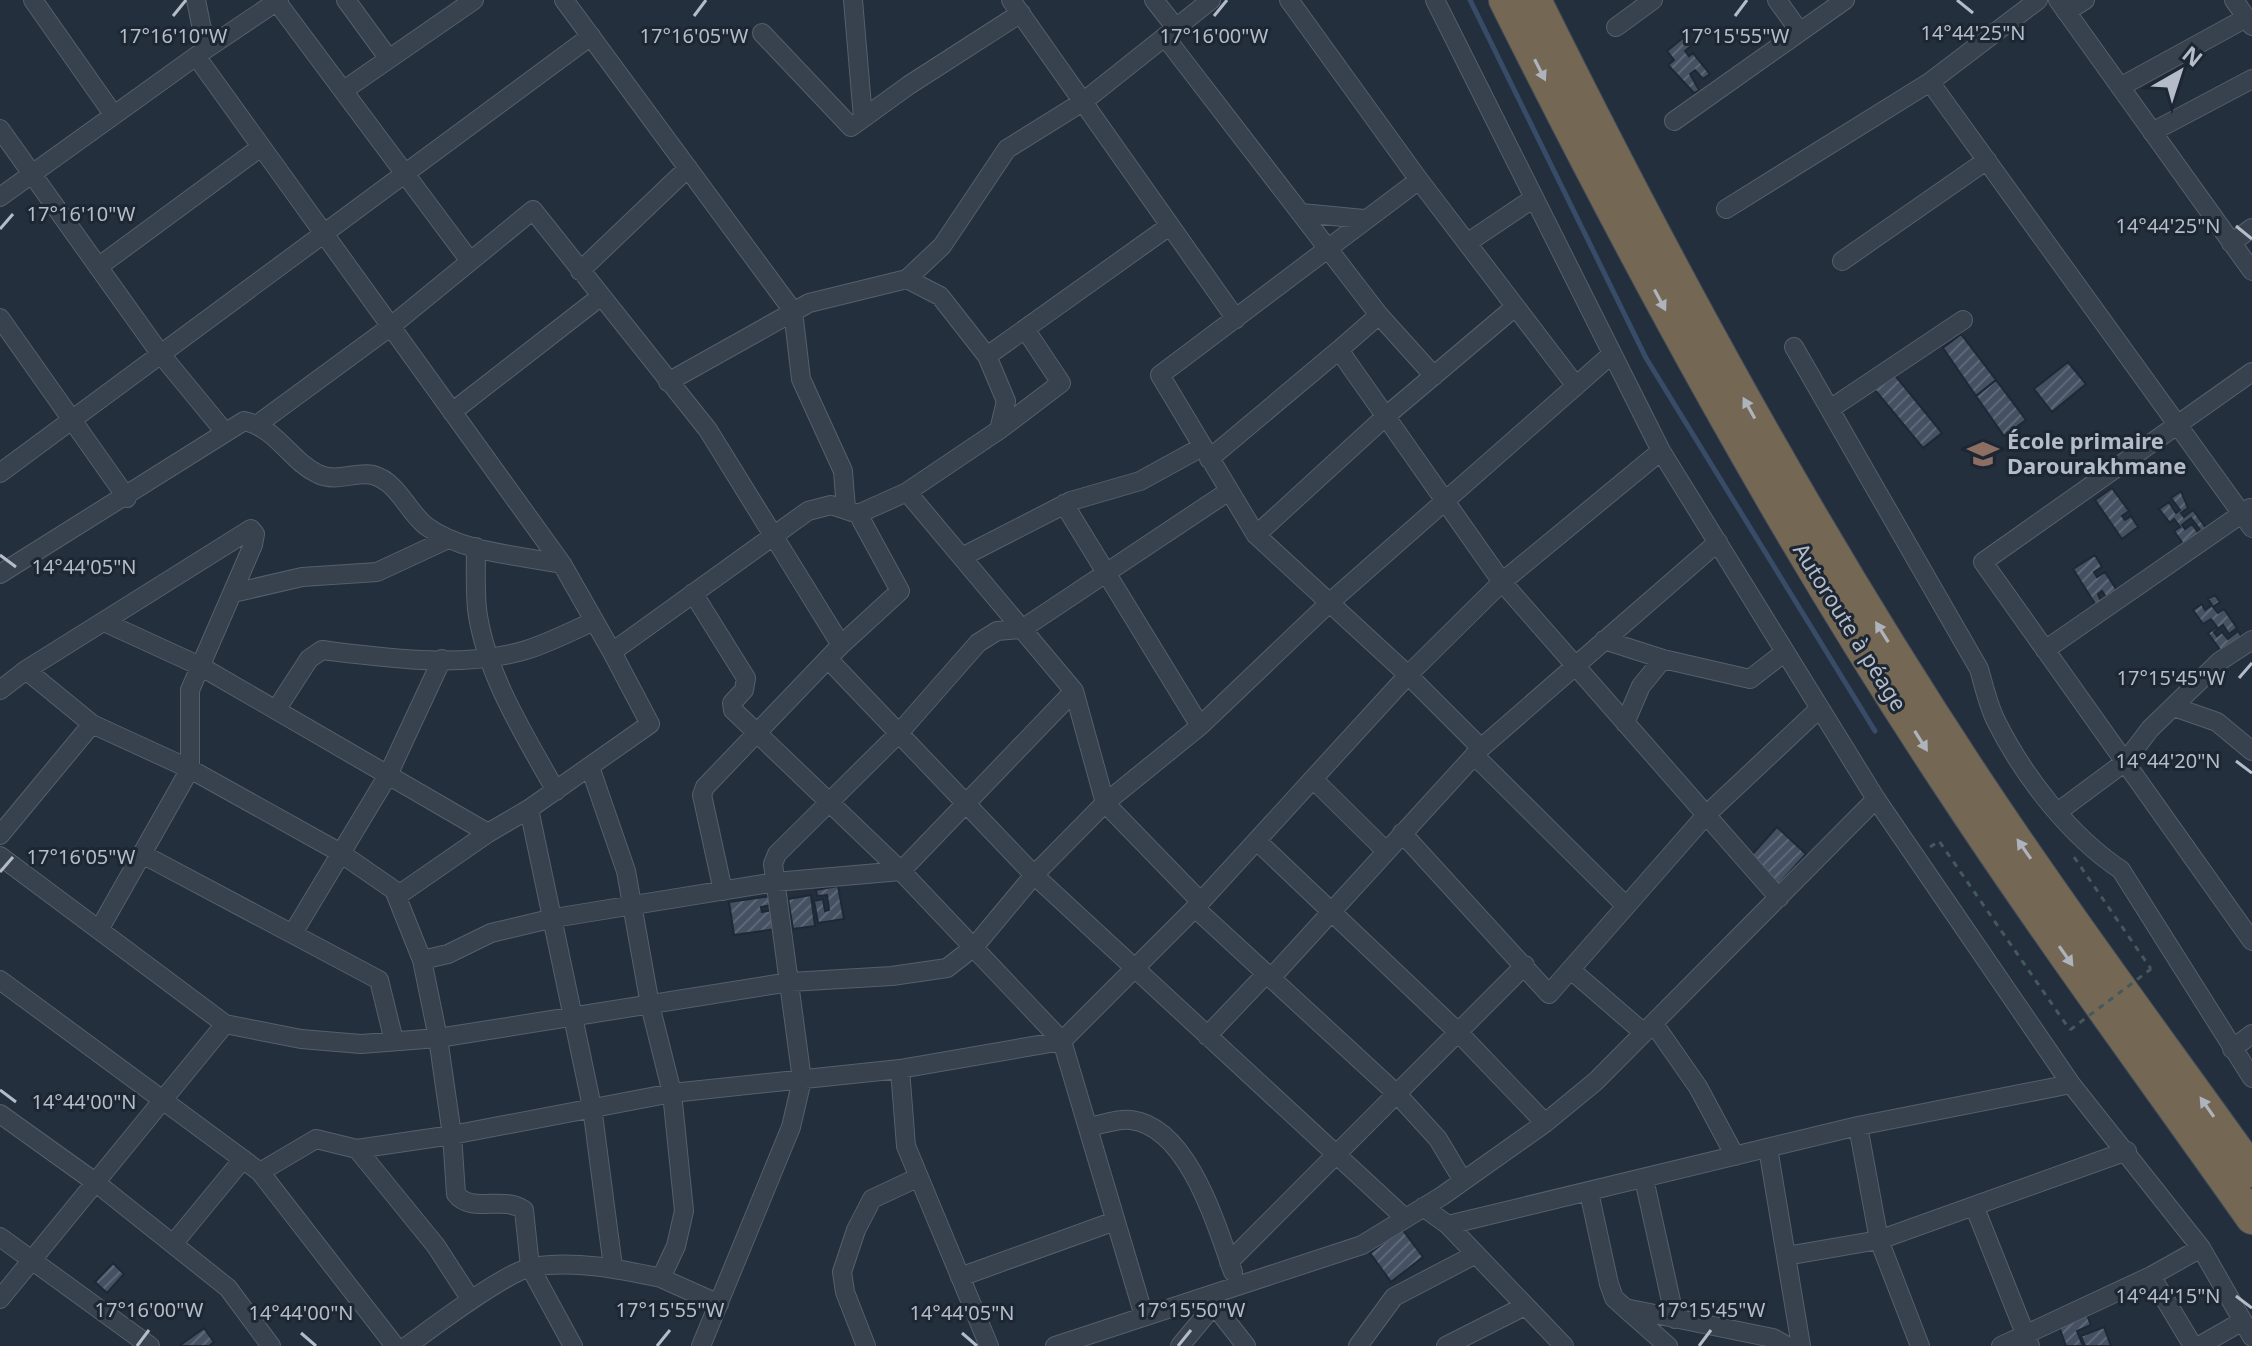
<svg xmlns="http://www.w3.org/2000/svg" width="2252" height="1346" viewBox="0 0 2252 1346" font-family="'Noto Sans',sans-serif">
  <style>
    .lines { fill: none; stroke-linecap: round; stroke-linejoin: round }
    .stream { stroke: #394c67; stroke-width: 5 }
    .building { fill: url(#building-hatch); stroke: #1f2835; stroke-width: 2 }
    .minor-casing { stroke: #565f6c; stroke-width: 20 }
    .motorway-casing { stroke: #434c59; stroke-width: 34 }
    .path { stroke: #44595c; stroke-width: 3; stroke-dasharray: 6 6; stroke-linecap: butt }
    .minor { stroke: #38414e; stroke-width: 18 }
    .motorway { stroke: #746855; stroke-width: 32 }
    .path-bridge { stroke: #44595c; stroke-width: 3; stroke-dasharray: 6 6; stroke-linecap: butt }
    .oneway { fill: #aeb4bd }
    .ticks { fill: none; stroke: #b4bcc9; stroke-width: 3 }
    .labels { text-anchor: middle; stroke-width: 6; stroke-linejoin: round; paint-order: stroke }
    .poi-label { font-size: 22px; font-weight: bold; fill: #b4bcc9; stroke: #1d2633; text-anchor: start }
    .street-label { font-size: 22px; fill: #b4bcc9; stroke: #1d2633 }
    .ticks-label { font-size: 20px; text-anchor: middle; fill: #b4bcc9; stroke: #1d2633; stroke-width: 6; stroke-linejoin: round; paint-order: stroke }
  </style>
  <defs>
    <pattern id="building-hatch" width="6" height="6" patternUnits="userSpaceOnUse" patternTransform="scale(2)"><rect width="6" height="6" fill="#455162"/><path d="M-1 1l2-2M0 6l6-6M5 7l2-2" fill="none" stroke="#5d6877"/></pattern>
  </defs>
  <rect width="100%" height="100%" fill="#242f3e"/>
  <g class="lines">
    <path class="stream" d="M1470 0 1646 358 1875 731"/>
  </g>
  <path class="building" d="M1684 37 1691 46 1685 51 1689 56 1693 53 1710 74 1703 79 1695 70 1690 74 1699 90 1694 93 1668 65 1674 60 1667 51Z
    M1961 334 1996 380 1976 396 1943 348Z
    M2068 362 2086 384 2052 412 2034 389Z
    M1894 374 1942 433 1923 448 1875 390Z
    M1996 380 2026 420 2004 436 1976 396Z
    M2112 488 2129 511 2122 516 2125 520 2131 516 2138 527 2122 539 2095 500Z
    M2181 491 2188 508 2181 513 2184 517 2193 510 2206 528 2201 531 2191 518 2182 525 2185 529 2192 524 2199 534 2184 545 2174 531 2180 527 2174 519 2170 523 2159 509 2169 502 2176 513 2180 510 2171 498Z
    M2095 555 2102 567 2094 572 2097 577 2105 572 2120 595 2109 602 2102 591 2098 594 2102 604 2097 607 2073 569Z
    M2215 595 2220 602 2213 607 2218 613 2224 609 2237 628 2229 634 2223 625 2214 632 2217 636 2222 632 2228 639 2238 631 2242 637 2221 651 2208 633 2217 627 2211 619 2203 624 2193 610 2202 604 2205 610 2212 605 2208 599Z
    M1777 827 1806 854 1777 886 1747 860Z
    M838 886 844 919 818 923 814 901 823 899 825 911 829 910 827 895 817 896 816 890Z
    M811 895 815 926 793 929 788 899Z
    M771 896 772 905 761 907 762 912 773 910 776 929 734 935 729 902Z
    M1402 1229 1423 1257 1391 1282 1370 1253Z
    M113 1263 124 1274 107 1293 95 1282Z
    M2085 1310 2091 1325 2077 1331 2083 1346H2066L2057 1321Z
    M2104 1327 2111 1346H2085L2081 1336Z
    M204 1328 214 1342 209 1346H179Z"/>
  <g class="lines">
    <defs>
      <path id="minor" d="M33 0 113 114
        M346 0 389 59
        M564 0 793 311 801 379 843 471 846 509
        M853 0 863 118
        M1011 0 1236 319
        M1154 0 1176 28
        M1289 0 1419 180 1576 386
        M1435 0 1661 451 1876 799 2071 1084 2201 1248 2252 1337
        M1777 0 1800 32
        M2058 0 2252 271
        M2234 0 2252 26
        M277 2 470 261
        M2066 12 2085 0
        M1616 27 1653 0
        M762 33 851 127 909 85 1021 13
        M1165 37 1379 315
        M206 49 279 0
        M196 56 562 564 612 652 808 511 831 505 858 514 907 492 999 430 1006 401 987 356 1168 227
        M1930 82 2252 528
        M2120 87 2246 18
        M344 90 474 0
        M1674 121 1845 0
        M0 129 159 352 224 431
        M2152 132 2252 79
        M1419 180 1160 375 1256 535 1408 675 1481 748
        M0 197 206 49 196 0
        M1726 209 1930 82 2038 0
        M1301 213 1364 219
        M1467 243 1534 198
        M2231 243 2252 228
        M1842 261 1987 160
        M98 267 261 147
        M580 271 688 168
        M907 279 940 296 987 356
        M0 318 127 498
        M1794 347 1979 669C1984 686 1988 705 1996 721 2024 777 2070 836 2121 870L2252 1078
        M2252 372 1983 562 2252 941
        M1434 376 1379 315 1339 350 1502 582 1779 898
        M668 382 809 303 907 279 942 246 1007 149 1084 101 1211 0
        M1830 409 1963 320
        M452 412 600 297
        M258 424 390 327 533 210 708 430 841 645
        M999 430 1061 383 1025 329
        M1209 459 1339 350
        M0 473 591 36
        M907 492 1074 691 1105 803 1201 902
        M1064 504 1200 726
        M1256 535 1386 416 1515 307
        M476 547C476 567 475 589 477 609 485 673 525 736 556 791
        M962 557 1071 501 1140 481 1202 447
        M0 574 244 421C277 428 290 461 318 474 336 483 357 471 373 475 398 482 407 511 426 526 463 553 518 555 562 564
        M233 593 302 577 377 572 448 539
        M693 593 746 678 744 690 732 703 733 710 901 871 1062 1041 1144 1316
        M104 622 200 666 488 833 529 809 650 724 612 652
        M1604 640 1663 659 1750 679 1785 652
        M2045 650 2250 508
        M828 659 1034 875 1405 1218
        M26 670 92 724
        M0 690 26 670 251 529 255 534 253 545 190 690V769L100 928
        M2174 707 2217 722 2252 751
        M276 710 309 659 322 650C387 658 463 669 526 650 549 643 572 631 594 621
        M1625 723 1641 686 1663 659
        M1474 755 1626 906
        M1313 779 1386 851
        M529 809 592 1107 613 1267
        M2059 811 2125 762 2150 729 2220 661 2252 640
        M1402 833 1549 994 1706 815 1820 708
        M0 835 92 724 190 769 339 852 394 890 422 960 438 1038 452 1135 456 1194C471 1214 504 1195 524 1210L530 1267 573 1346
        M1257 841 1458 1032 1545 1123
        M142 854 379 980 394 1041
        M0 856 225 1024 301 1039 361 1044 438 1038 790 982 892 976 947 968 974 947 1034 875 1105 803 1200 726 1328 604 1612 354
        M723 891 702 795 705 787 841 645 900 591 858 514
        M397 896 488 833
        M1195 908 1397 1094 1438 1139 1463 1181
        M293 933 388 775 442 659
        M422 960 448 954 491 933 554 918 775 882 901 871 1074 691
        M1571 970 1644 1033
        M1271 978 1481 748 1718 542
        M0 980 260 1172 395 1346
        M1654 1024 1698 1087 1735 1156
        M1207 1036 1266 974
        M2232 1049 2252 1034
        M900 1069 906 1146 989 1346
        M0 1114 95 1182 228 1288 271 1346
        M1858 1126 1879 1240 1920 1346
        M1088 1127C1101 1125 1118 1118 1131 1120 1188 1127 1216 1224 1233 1272
        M1768 1148 1801 1346
        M357 1149 436 1246 471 1300
        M260 1172 316 1139 357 1149 452 1135 672 1093 900 1069 1062 1041 1195 908 1408 675 1502 582 1661 451
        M1644 1179 1675 1319
        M1589 1192 1609 1284 1614 1298 1625 1308 1773 1338 1787 1346
        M1423 1207 1448 1225 1564 1346
        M1975 1208 2030 1346
        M1448 1225 1858 1126 2071 1084
        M0 1237 150 1346
        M173 1244 243 1159
        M1786 1256 1879 1240 2127 1151
        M1229 1262 1525 965
        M2151 1276 2193 1346
        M960 1277 1115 1221
        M661 1278 719 1304
        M1213 1294 1214 1305 1246 1346
        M0 1299 225 1024
        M1627 1310 1668 1346
        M407 1346C432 1328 505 1272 532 1267 574 1260 620 1269 661 1278L676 1246 684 1211 672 1093 650 1005 626 871 590 767
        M701 1346 791 1127 802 1080 773 864 777 854 899 733 978 643 997 631 1022 629 1229 491
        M866 1346 845 1292 842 1272 856 1230 872 1199 919 1177
        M1055 1346 1362 1245 1442 1196 1545 1123 1596 1081 1876 799
        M1180 1346 1214 1305
        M1358 1346 1394 1297 1476 1254
        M1446 1346 1525 1306
        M2001 1346 2151 1276 2201 1248
        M2199 1346 2241 1322"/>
      <path id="motorway" d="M1505 0C1640 270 1784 536 1951 788 2047 934 2151 1075 2252 1218
        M1535 0C1666 264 1807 524 1969 770 2059 907 2157 1038 2252 1171"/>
    </defs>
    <use href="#minor" class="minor-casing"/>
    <use href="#motorway" class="motorway-casing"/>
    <path class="path" d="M1930 847 1939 841 2070 1030
      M2074 857 2151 969"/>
    <use href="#minor" class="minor"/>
    <use href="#motorway" class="motorway"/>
    <path class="path-bridge" d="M2070 1030 2151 969"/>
  </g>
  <defs><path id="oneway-solid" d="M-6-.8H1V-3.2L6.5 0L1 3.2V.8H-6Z" transform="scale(2)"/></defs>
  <g class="oneway">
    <use href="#oneway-solid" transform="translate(1540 70) rotate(63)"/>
    <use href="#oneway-solid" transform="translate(1660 300) rotate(62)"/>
    <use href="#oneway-solid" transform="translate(1749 408) rotate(-119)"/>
    <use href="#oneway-solid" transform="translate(1882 632) rotate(-122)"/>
    <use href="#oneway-solid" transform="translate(1921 741) rotate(58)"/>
    <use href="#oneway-solid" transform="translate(2024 849) rotate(-125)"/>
    <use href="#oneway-solid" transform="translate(2066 956) rotate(55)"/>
    <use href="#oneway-solid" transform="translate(2207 1107) rotate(-125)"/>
  </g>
  <path class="ticks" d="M1957 0 1973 13M173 16 186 0M694 16 706 0M1214 16 1227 0M1735 16 1747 0M2236 226 2252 239M0 229 13 214M0 555 16 567M2239 678 2252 663M2236 761 2252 773M0 872 13 857M0 1090 16 1102M2236 1296 2252 1308M301 1333 316 1346M962 1333 977 1346M137 1346 149 1330M657 1346 670 1330M1178 1346 1191 1330M1699 1346 1711 1330"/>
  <defs>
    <symbol id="school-bare" viewBox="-9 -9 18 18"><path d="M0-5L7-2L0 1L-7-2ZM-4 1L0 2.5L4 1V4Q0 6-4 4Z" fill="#8d6e63" stroke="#1d2633" stroke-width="2.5" paint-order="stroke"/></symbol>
  </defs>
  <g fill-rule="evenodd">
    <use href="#school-bare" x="1961" y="432" width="44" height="44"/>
  </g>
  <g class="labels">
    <g class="poi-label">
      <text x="2007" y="449">École primaire<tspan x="2007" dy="25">Darourakhmane</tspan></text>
    </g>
    <g class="street-label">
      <text transform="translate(1850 627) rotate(58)" y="8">Autoroute à péage</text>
    </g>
  </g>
  <g class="ticks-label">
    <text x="1973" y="40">14°44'25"N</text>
    <text x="173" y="43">17°16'10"W</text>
    <text x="1214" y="43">17°16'00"W</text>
    <text x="1735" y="43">17°15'55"W</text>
    <text x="694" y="43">17°16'05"W</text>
    <text x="81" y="221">17°16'10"W</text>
    <text x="2168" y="233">14°44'25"N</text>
    <text x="84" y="574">14°44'05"N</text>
    <text x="2171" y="685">17°15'45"W</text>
    <text x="2168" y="768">14°44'20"N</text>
    <text x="81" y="864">17°16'05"W</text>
    <text x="84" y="1109">14°44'00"N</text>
    <text x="2168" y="1303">14°44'15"N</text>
    <text x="149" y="1317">17°16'00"W</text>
    <text x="670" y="1317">17°15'55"W</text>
    <text x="1191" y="1317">17°15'50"W</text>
    <text x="1711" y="1317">17°15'45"W</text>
    <text x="301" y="1320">14°44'00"N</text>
    <text x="962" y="1320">14°44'05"N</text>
  </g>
  <g transform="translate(2180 72) rotate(39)" stroke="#1d2633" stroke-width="6" paint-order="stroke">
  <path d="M0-6L14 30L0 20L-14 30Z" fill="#b4bcc9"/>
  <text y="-12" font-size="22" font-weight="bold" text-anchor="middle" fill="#b4bcc9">N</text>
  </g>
</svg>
